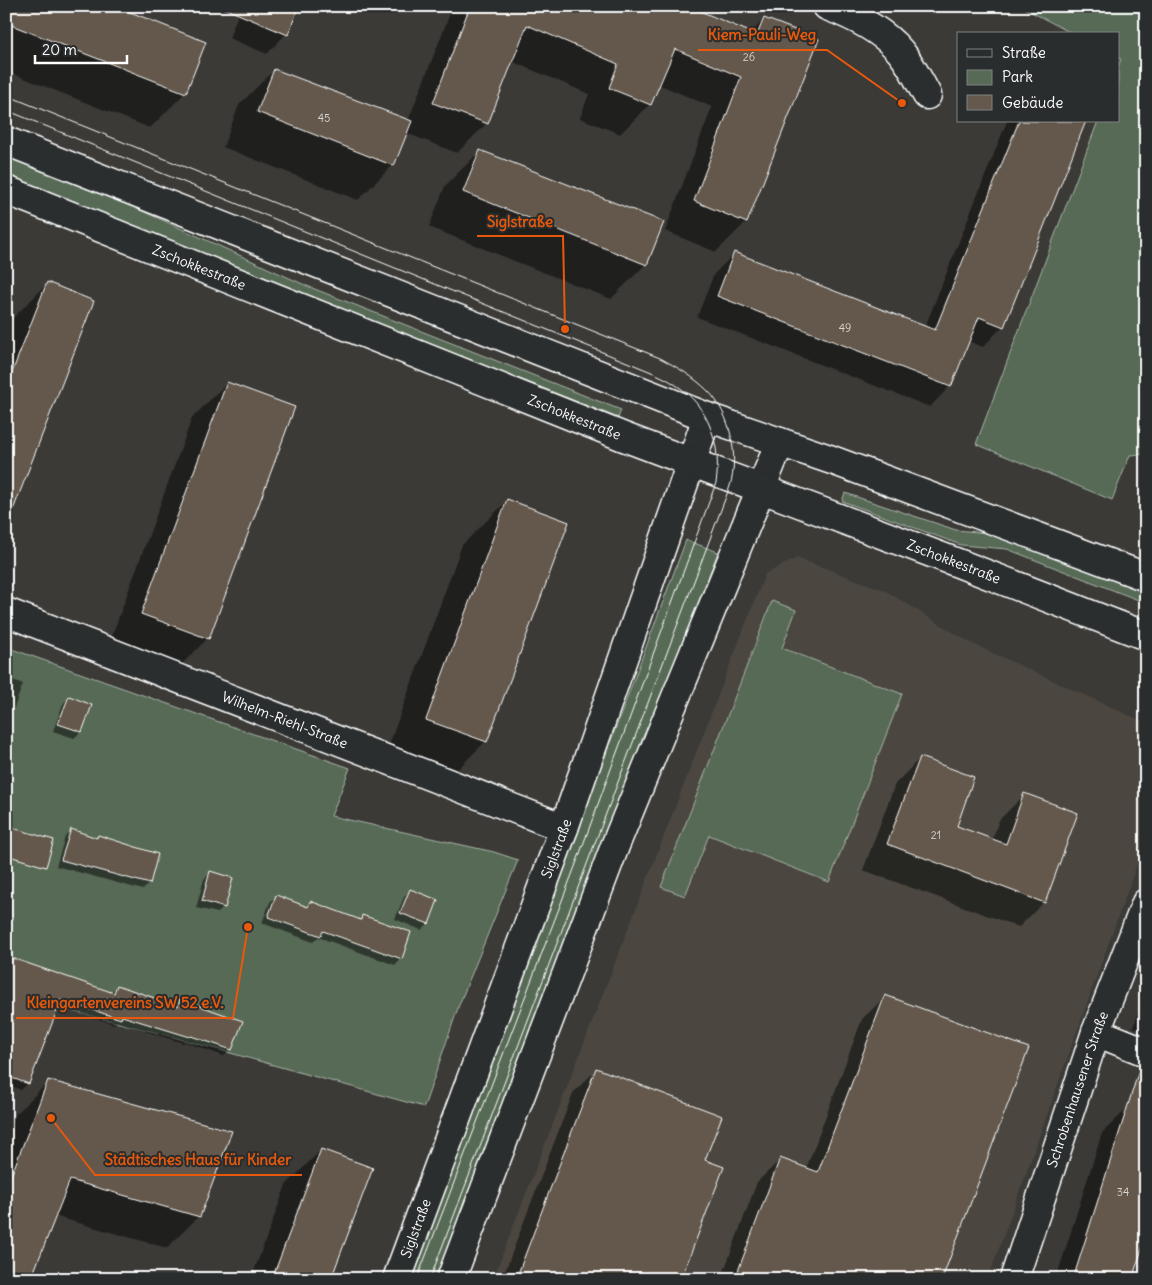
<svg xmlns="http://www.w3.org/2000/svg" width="1152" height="1285" viewBox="0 0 1152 1285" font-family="Delius,sans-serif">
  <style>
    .built { fill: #4b4741 }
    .green { fill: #566a55; stroke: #aab4aa }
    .shadow { fill: #0007 }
    .building { fill: #64594c; stroke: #fff }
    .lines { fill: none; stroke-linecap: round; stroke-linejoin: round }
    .street-casing { stroke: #fff; stroke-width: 31 }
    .secondary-casing { stroke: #fff; stroke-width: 31 }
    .street { stroke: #2a2d2e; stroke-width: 28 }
    .secondary { stroke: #2a2d2e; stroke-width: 28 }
    .tram { stroke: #fff; stroke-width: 1 }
    .labels { text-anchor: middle; stroke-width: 4; stroke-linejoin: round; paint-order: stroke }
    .number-label { font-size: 11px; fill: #d8d6d2 }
    .street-label { font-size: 14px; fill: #fff; stroke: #2a2d2e }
    .leader { fill: none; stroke: #e8590c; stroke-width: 2 }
    .callout-dot { fill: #e8590c; stroke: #2a2d2e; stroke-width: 2 }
    .callout-label { font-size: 15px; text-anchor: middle; font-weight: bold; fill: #e8590c; stroke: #2a2d2e; stroke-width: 4; stroke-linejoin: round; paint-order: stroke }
  </style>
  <rect width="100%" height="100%" fill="#3b3a37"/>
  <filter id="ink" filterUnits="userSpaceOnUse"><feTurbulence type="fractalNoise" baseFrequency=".02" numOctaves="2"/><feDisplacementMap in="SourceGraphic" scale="10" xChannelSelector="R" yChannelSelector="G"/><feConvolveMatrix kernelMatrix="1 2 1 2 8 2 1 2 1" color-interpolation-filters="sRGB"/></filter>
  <g filter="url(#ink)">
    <path class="built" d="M797 558 884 590 971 643 1146 723V839L988 1279H493L765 574Z"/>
    <path class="green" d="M1020 6H1146V454L1130 455 1112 500 976 444 1098 121H1118V67L1121 59 1118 58V34H1073Z
      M6 156 138 209 307 286 621 410 618 418 6 176Z
      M845 493 956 530 1008 535 1146 590V603L1007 549 961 545 842 501Z
      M686 540 718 552 436 1279H410Z
      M772 601 796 610 782 648 902 694 829 882 709 835 685 896 661 887Z
      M6 647 350 768 331 816 494 852 518 860 459 1005 424 1107 162 1034 6 994Z"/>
    <path class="shadow" d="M6 6 204 43 185 93 150 128 6 71Z
      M241 6 286 34 267 54 229 38Z
      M453 6H685L750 34 764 19 746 222 716 252 665 231 712 107 658 84 650 104 620 134 580 118 589 94 511 61 487 123 457 153 406 133 393 165 358 200 223 147 239 105 274 70 408 121Z
      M1007 121H1085L1003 326 983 347 968 341 950 386 930 407 697 317 714 274 735 253 925 327Z
      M480 151 646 264 611 299 429 227 445 186Z
      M47 284 92 301 6 524V334L12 319Z
      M227 383 208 638 173 673 107 649 192 418Z
      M507 501 486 741 441 786 382 764 462 545Z
      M6 677 23 684 12 713 6 718Z
      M69 697 90 705 81 732 74 738 53 731 63 704Z
      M920 758 955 826 992 840 999 820 1024 795 1044 902 1019 927 863 870 895 784Z
      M71 831 149 883 143 890 56 866 65 837Z
      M210 873 224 907 218 913 196 908 204 879Z
      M410 891 437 901 428 924 421 930 395 919 404 897Z
      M277 896 306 907 310 903 359 921 363 916 401 958 395 965 318 937 313 942 262 923 270 902Z
      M12 959 111 992 118 986 175 1006 180 1001 241 1022 230 1050 224 1056 185 1042 183 1043 117 1022 114 1024 57 1006 27 1084 21 1090 6 1084V963Z
      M886 996 941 1279H721L757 1182 781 1159 806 1169 862 1019Z
      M1146 996V1032L1133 1027Z
      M597 1069 703 1161 680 1279H502L573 1093Z
      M48 1082 199 1216 167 1248 54 1216 6 1279V1139L16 1114Z
      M1129 1107 1131 1279H1056L1102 1133Z
      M321 1150 330 1279H251L286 1185Z"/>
    <path class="building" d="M6 6H115L206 42 186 93 6 23Z
      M219 6H299L288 35Z
      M470 6H688L757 35 764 18 819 39 747 223 694 201 741 77 675 49 651 105 609 88 618 64 527 25 488 124 433 103Z
      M274 69 412 121 394 166 257 112Z
      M1019 121H1086L1004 327 979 317 951 387 717 296 734 252 935 330Z
      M480 150 664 222 647 265 463 192Z
      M47 282 94 301 8 523 6 522V388Z
      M227 382 295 407 209 639 141 614Z
      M507 499 569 522 487 742 426 720Z
      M69 696 92 705 82 732 58 724Z
      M920 757 974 777 957 826 1006 844 1024 793 1078 813 1045 903 887 844Z
      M6 826 54 840 46 867 6 855Z
      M71 829 97 838 98 835 158 854 150 884 61 860Z
      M210 871 233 878 225 908 202 901Z
      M410 889 438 900 429 924 400 913Z
      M276 895 308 907 310 901 361 920 362 915 411 932 402 959 323 931 321 936 268 917Z
      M12 958 114 993 117 985 178 1006 180 999 243 1021 232 1050 191 1036 190 1037 122 1016 121 1019 61 1000 29 1084 6 1076V972Z
      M885 995 1029 1048 942 1279H735L780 1158 818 1172Z
      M1140 1067 1146 1068V1237L1132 1279H1073Z
      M596 1068 722 1116 705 1160 724 1167 681 1279H516Z
      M48 1080 232 1131 200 1217 70 1180 31 1279H6V1189Z
      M321 1149 373 1168 331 1279H272Z"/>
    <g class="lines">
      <defs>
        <g id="street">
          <path d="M827 6C854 16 882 30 900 51 911 64 919 81 927 95"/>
          <path id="s1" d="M6 612 564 828"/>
          <path d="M1096 1032 1146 1052"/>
          <path id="s2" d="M397 1279 564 828 707 417"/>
          <path d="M451 1279 615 846 780 442"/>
          <path id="s3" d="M1014 1279 1096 1032 1146 903"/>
        </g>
        <g id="secondary">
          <path d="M6 141 707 417 832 460 1146 577"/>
          <path id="s4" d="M6 190 624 437 958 563 1146 636"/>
        </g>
      </defs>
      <use href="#street" class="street-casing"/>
      <use href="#secondary" class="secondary-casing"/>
      <use href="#street" class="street"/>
      <use href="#secondary" class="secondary"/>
      <path class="tram" d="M6 95 660 358C677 367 694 377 708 391 731 414 739 456 730 486L430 1279
        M6 110 649 371C658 375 668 379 676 385 709 406 722 446 716 483L576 864 417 1279"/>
    </g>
  </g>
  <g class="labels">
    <g class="number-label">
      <text x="749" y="61">26</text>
      <text x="324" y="122">45</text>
      <text x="845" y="332">49</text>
      <text x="936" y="839">21</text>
      <text x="1123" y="1196">34</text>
    </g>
    <g class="street-label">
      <text dy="5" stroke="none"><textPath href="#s4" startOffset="208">Zschokkestraße</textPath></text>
      <text dy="5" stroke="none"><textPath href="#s4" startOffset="612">Zschokkestraße</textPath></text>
      <text dy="5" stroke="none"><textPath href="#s4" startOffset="1018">Zschokkestraße</textPath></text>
      <text dy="5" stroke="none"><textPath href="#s1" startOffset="299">Wilhelm-Riehl-Straße</textPath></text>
      <text dy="5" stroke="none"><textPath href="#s2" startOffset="459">Siglstraße</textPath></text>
      <text dy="5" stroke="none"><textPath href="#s3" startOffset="200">Schrobenhausener Straße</textPath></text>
      <text dy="5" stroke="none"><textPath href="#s2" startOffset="54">Siglstraße</textPath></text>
    </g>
  </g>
  <path class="leader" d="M902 103L827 50H698M565 329L563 236H477M248 927L233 1018H16M51 1118L95 1175H302"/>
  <g class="callout-dot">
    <circle cx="902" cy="103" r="5"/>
    <circle cx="565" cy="329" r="5"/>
    <circle cx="248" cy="927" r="5"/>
    <circle cx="51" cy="1118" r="5"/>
  </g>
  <g class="callout-label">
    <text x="762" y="40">Kiem-Pauli-Weg</text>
    <text x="520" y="227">Siglstraße</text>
    <text x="125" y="1008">Kleingartenvereins SW 52 e.V.</text>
    <text x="198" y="1165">Städtisches Haus für Kinder</text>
  </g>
  <rect width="1152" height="1285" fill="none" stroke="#2a2d2e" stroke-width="25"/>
  <rect x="12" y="12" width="1127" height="1260" fill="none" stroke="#fff" stroke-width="2" filter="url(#ink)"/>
  <rect x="957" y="32" width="162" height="90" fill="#2a2d2e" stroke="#7f8182"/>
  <rect x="967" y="49" width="25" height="8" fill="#2a2d2e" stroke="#7f8182"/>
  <text x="1002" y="58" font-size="15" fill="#ffffff">Straße</text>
  <rect x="967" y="70" width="25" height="15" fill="#566a55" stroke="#7f8182"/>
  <text x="1002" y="82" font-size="15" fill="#ffffff">Park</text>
  <rect x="967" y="95" width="25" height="15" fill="#64594c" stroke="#7f8182"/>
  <text x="1002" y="108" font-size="15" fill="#ffffff">Gebäude</text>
  <path d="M35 55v8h92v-8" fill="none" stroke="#ffffff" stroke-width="2.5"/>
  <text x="42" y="55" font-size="15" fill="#ffffff" stroke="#2a2d2e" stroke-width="4" paint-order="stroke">20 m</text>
</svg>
